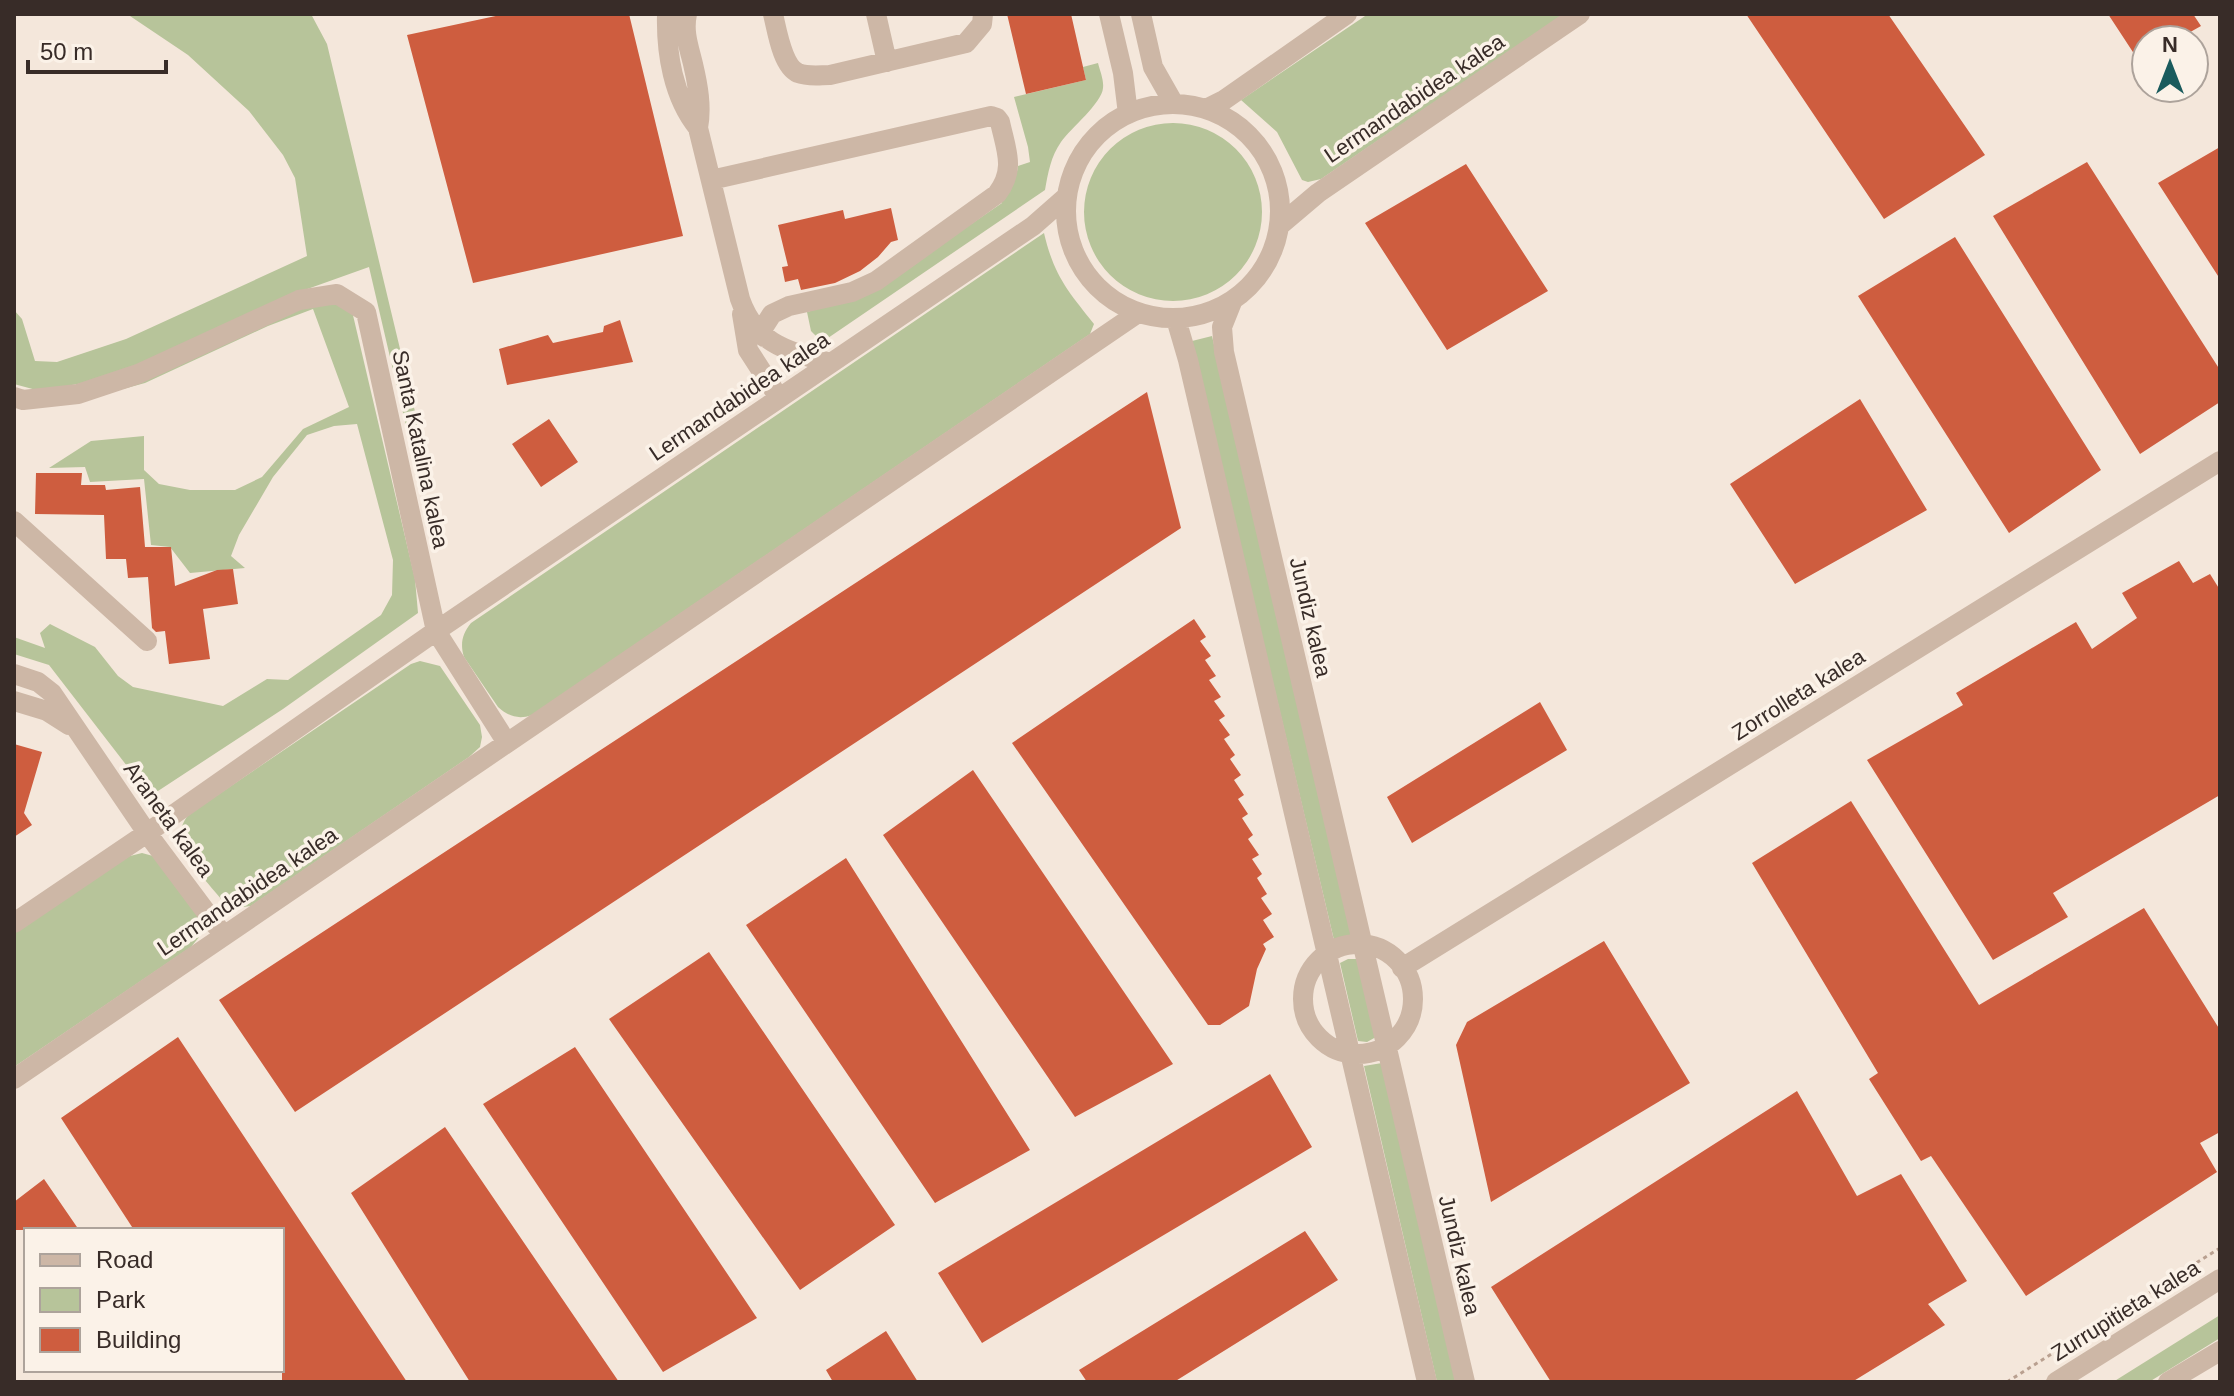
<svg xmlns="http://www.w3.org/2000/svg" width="2234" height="1396" viewBox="0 0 2234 1396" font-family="Arial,sans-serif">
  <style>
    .green { fill: #b7c49a }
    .building { fill: #ce5d3f }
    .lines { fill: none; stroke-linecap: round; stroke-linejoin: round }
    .path { stroke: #b9a090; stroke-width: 3; stroke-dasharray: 4 4; stroke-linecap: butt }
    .minor { stroke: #cdb7a6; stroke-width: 20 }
    .labels { text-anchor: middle; stroke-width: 7; stroke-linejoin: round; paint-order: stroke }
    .street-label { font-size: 22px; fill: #382c28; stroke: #fbf2e8 }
  </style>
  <rect width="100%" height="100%" fill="#f4e7db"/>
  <path class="green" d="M127 14H311L327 44 418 424 407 430 369 267 299 292 110 378 40 391 14 384V310L22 319 35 361 57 362 126 339 307 256 295 178 283 155 249 111 188 55Z
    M1368 14H1565L1321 179 1308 182 1302 180 1277 132 1241 100Z
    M1098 63C1100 71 1104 80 1103 88 1102 103 1071 128 1061 142 1051 156 1048 173 1045 190L828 338 817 337 811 331 807 312 870 293 1002 203 1001 196C1012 187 1016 180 1018 166L1030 162 1028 147 1014 97 1086 80 1083 67Z
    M1084 212a89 89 0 1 1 178 0a89 89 0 1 1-178 0Z
    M1044 233C1054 276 1068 291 1094 324L1090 334 532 715C518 720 508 716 498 707L464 657C460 644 462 634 471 623Z
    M313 301 334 303 352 311 415 579 418 613 283 709 158 791 144 788 49 665 14 654V637L45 648 40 633 50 624 95 647 118 676 133 687 223 706 267 679 288 680 381 615 392 595 393 560 357 424 334 426 307 435 273 477 239 535 231 556 245 568 190 573 170 547 151 545 144 479 90 482 85 467 49 468 91 441 144 436V470L159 484 190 490H235L262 477 303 429 349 407 313 309 268 326 145 383 123 389Z
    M1212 336 1352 935 1334 940 1192 341Z
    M420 661 440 666 480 725 482 737 480 747 469 757 251 906 235 908 226 905C217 893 183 857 180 844 178 833 182 824 188 815L411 664Z
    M142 853 153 856 200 915V936L191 947 14 1067V933L126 857Z
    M1348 959H1357L1376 1037 1367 1042 1358 1041 1340 963Z
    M1382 1063 1456 1382H1437L1364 1066Z
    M2220 1315V1338L2149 1382H2113Z"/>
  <path class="building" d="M505 14H629L683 236 473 283 407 35Z
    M1007 14H1071L1086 80 1026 94Z
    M1746 14H1888L1985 155 1884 219Z
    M2108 14H2193L2201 26 2176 40H2146V72Z
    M2220 147V279L2158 183Z
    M2087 162 2220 370V402L2140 454 1993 216Z
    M1466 164 1548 291 1447 350 1365 223Z
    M891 208 898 240 891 242 878 257 860 271 835 283 801 290 798 279 785 282 782 267 788 266 778 225 843 210 845 219Z
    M1955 237 2101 470 2009 533 1858 296Z
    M620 320 633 362 507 385 499 349 548 335 553 343 603 332 604 326Z
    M1147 392 1181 528 295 1112 219 1000Z
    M1860 399 1927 510 1795 584 1730 484Z
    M549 419 578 462 541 487 512 444Z
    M36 473H82L81 485H105L106 490 140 487 145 547H171L175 586 217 570 233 569 238 604 203 609 210 659 169 664 165 631 156 632 152 628 148 577 128 578 126 559H106L104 515 35 514Z
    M2179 561 2193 583 2210 574 2220 590V795L2053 893 2068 917 1993 960 1867 760 1963 705 1956 693 2076 622 2092 649 2137 618 2122 593Z
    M1194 619 1206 637 1200 641 1211 656 1205 660 1216 676 1209 680 1221 697 1214 701 1225 716 1219 720 1230 735 1224 739 1235 755 1230 759 1241 775 1234 780 1244 795 1238 799 1248 814 1242 818 1253 835 1248 839 1259 855 1252 859 1262 874 1257 878 1267 894 1261 898 1272 914 1263 920 1274 937 1263 944 1266 949 1257 969 1249 1006 1220 1025H1208L1012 743Z
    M1540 702 1567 750 1412 843 1387 797Z
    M14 744 42 752 24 813 32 825 14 837Z
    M973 770 1173 1064 1075 1117 883 835Z
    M1851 801 1979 1005 2144 908 2220 1030V1132L2200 1143 2217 1172 2026 1296 1931 1156 1921 1161 1869 1079 1878 1073 1752 863Z
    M846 858 1030 1150 935 1203 746 925Z
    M1604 941 1690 1083 1491 1202 1456 1045 1467 1022Z
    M709 952 895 1225 800 1290 609 1019Z
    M178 1037 407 1382H282V1230H134L61 1118Z
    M575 1047 757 1318 663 1372 483 1104Z
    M1270 1074 1312 1147 982 1343 938 1273Z
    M1797 1091 1857 1196 1901 1174 1967 1281 1928 1304 1945 1325 1852 1382H1551L1491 1287Z
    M445 1127 619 1382H470L351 1193Z
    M44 1179 79 1230H14V1202Z
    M1305 1231 1338 1280 1174 1382H1087L1079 1370Z
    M886 1331 918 1382H833L826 1370Z"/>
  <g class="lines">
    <path class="path" d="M2007 1382 2220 1248"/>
    <path class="minor" d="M667 14C666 53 673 97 698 128
      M687 14C683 32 689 47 693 64 698 85 702 107 698 128L740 299C756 345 788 351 831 363
      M773 14C777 30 782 66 798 73 808 77 820 75 830 75L966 43 982 24 983 14
      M876 14 887 62
      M1109 14 1123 73 1128 114
      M1141 14 1153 67 1174 104
      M1066 211a107 107 0 1 1 214 0a107 107 0 1 1-214 0Z
      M1206 109 1224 100 1347 14
      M711 180 991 116 997 118 1000 122C1006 150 1016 169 997 194L876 281 852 292 789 306 772 314 763 328 764 337
      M1279 226 1318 193 1580 14
      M1232 302 1222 327 1224 352 1465 1382
      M742 314 748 350 779 398
      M1176 319 1188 360 1427 1382
      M14 397 23 400 78 394 138 374 299 300 337 294 366 312 436 631 507 743
      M14 521 147 641
      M14 674 38 682 52 693 147 833 224 936
      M14 701 47 711 69 725
      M14 923 147 833 436 631 1033 226 1066 197
      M1303 999a55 55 0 1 1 110 0a55 55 0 1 1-110 0Z
      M1402 968 2220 461
      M14 1079 1138 313
      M2056 1382 2220 1279
      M2168 1382 2220 1351"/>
  </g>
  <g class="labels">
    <g class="street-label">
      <text transform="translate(1414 98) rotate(-34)" y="8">Lermandabidea kalea</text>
      <text transform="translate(739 396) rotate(-34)" y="8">Lermandabidea kalea</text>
      <text transform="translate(421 449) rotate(78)" y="8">Santa Katalina kalea</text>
      <text transform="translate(1311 617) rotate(77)" y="8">Jundiz kalea</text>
      <text transform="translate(1798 694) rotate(-32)" y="8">Zorrolleta kalea</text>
      <text transform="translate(169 819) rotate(54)" y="8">Araneta kalea</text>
      <text transform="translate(247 891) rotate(-34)" y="8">Lermandabidea kalea</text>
      <text transform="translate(1460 1255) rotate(77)" y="8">Jundiz kalea</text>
      <text transform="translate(2125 1310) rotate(-32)" y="8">Zurrupitieta kalea</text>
    </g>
  </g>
  <rect width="2234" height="1396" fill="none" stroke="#382c28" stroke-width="32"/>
  <rect x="24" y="1228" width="260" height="144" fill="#fbf2e8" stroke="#ada39b" stroke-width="2"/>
  <rect x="40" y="1254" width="40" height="12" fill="#cdb7a6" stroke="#ada39b" stroke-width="2"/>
  <text x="96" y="1268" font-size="24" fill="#382c28">Road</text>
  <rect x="40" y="1288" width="40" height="24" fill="#b7c49a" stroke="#ada39b" stroke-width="2"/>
  <text x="96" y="1308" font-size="24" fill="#382c28">Park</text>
  <rect x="40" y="1328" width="40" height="24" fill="#ce5d3f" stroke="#ada39b" stroke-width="2"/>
  <text x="96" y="1348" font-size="24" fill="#382c28">Building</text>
  <g transform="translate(2170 64)"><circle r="38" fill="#fbf2e8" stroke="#ada39b" stroke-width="2"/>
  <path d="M0-6L14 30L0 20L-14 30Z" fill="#1a5b5d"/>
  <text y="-12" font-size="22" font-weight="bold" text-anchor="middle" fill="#382c28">N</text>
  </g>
  <path d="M28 60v12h138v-12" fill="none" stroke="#382c28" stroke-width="4"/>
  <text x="40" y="60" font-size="24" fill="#382c28" stroke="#fbf2e8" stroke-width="6" paint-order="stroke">50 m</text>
</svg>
